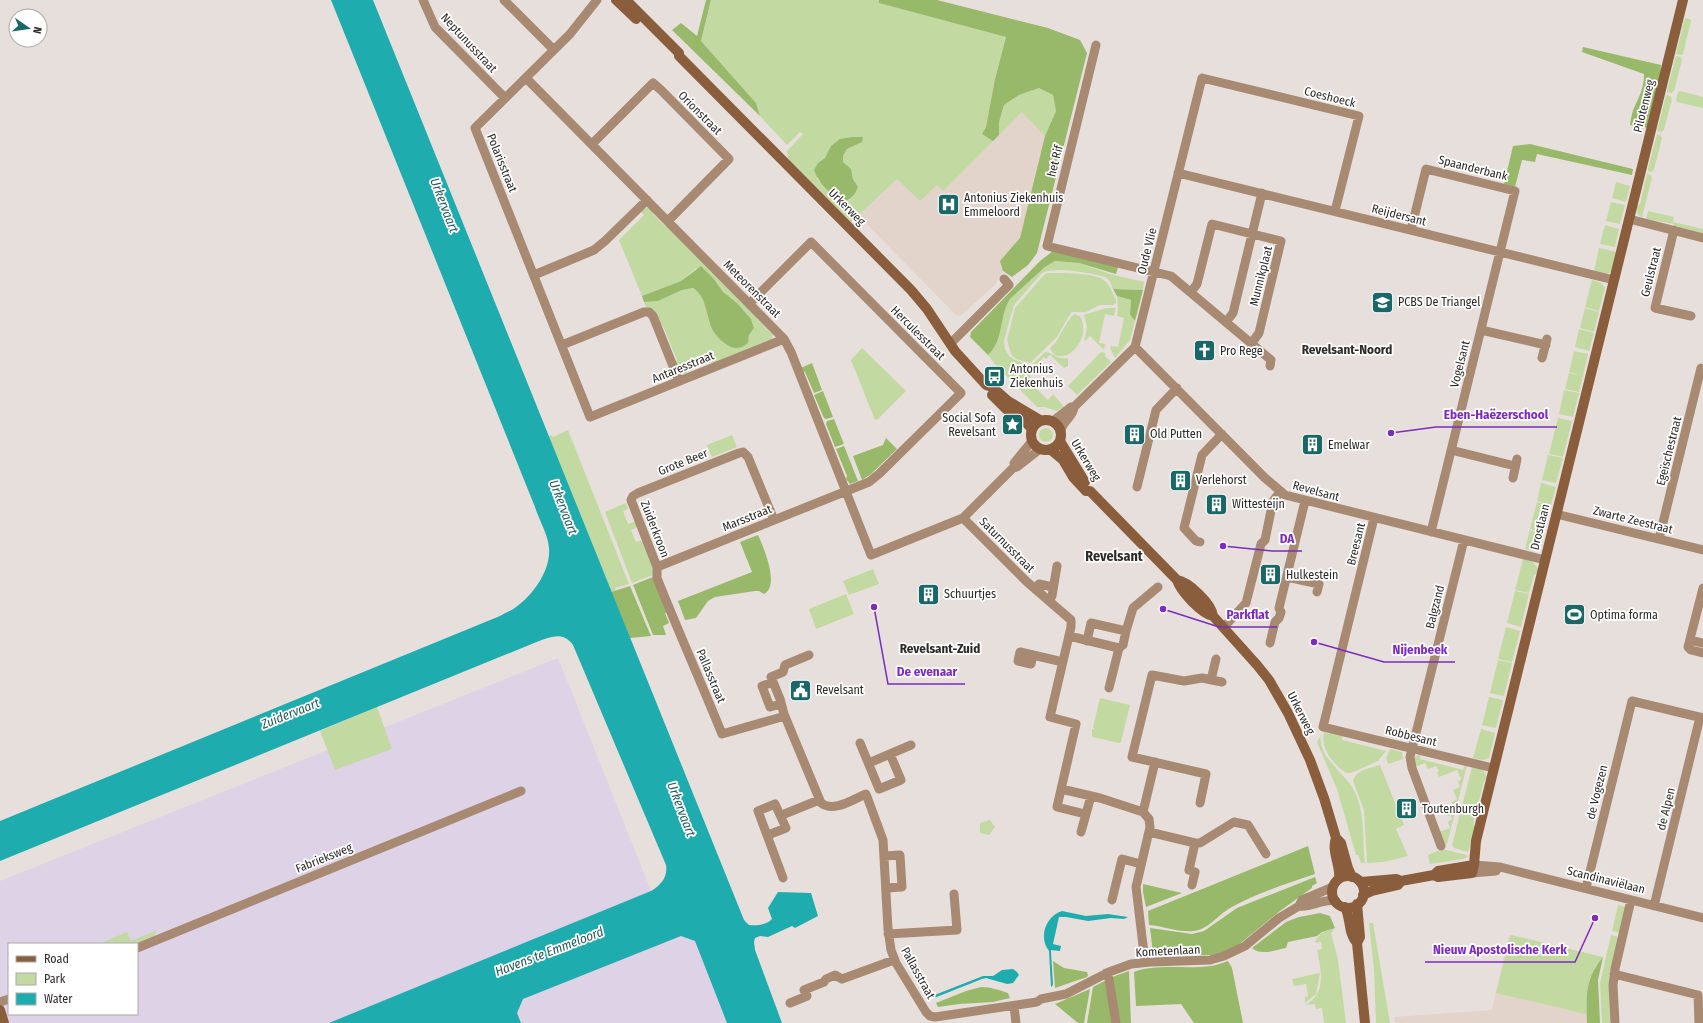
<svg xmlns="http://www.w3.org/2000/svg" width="1703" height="1023" viewBox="0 0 1703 1023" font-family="'Fira Sans Condensed',sans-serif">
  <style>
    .industrial { fill: #ded2e6; fill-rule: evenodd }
    .built { fill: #e2d3cb }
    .green { fill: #c2daa2; fill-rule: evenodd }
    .forest { fill: #99b96a }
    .water { fill: #1facae }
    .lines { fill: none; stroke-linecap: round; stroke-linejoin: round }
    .street { stroke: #a88972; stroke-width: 9 }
    .secondary { stroke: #8a5e3c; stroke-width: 10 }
    .labels { text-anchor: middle; stroke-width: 3.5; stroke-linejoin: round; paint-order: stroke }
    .street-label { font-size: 12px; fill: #2d2a29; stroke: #fff }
    .poi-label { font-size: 12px; fill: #2d2a29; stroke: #fff; text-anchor: start }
    .water-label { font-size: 13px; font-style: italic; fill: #245a5a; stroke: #fff }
    .neighbourhood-label { font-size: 13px; font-weight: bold; fill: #2d2a29; stroke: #fff }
    .quarter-label { font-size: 14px; font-weight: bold; fill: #2d2a29; stroke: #fff }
    .leader { fill: none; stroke: #7b2cbf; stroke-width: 1.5 }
    .callout-dot { fill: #7b2cbf; stroke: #fff; stroke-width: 1.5 }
    .callout-label { font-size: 13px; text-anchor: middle; font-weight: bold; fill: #7b2cbf; stroke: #fff; stroke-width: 3.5; stroke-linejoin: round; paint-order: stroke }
  </style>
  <rect width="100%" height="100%" fill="#e7dfdb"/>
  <path class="industrial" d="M558 658 651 891 699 936 733 1023H0V881ZM9 944H137V1014H9Z"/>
  <path class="built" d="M1023 105 1050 135 1023 239 995 285 960 316 956 315 855 212 899 175Z
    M1509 935 1587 954 1590 1023H1395L1394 1017 1492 1010Z"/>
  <path class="green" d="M711 0H879L880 3 1006 37 995 79 986 127 982 134 993 141 943 191 937 185 920 201 897 179 851 222 788 159 787 151 803 134 800 132 787 145 760 116 756 103 701 41ZM862 142 847 149 843 156V162L851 169 853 179 858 187 850 200 842 202 826 189 817 179 818 163 825 158Z
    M1685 18 1690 19 1691 21 1683 54 1681 55 1676 54Z
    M1676 56 1681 57 1682 60 1674 91 1671 93 1667 92V90Z
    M1039 88 1053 95 1056 111 1045 136 1022 112 999 135V122L1004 105 1019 95Z
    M1680 91 1703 97V108L1677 102 1676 100 1678 92Z
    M1666 95 1670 96 1672 99 1664 130 1661 132 1657 131Z
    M1657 134 1660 135 1662 138 1654 170 1651 172 1648 171V169Z
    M1647 174 1651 175 1652 178 1642 217C1637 215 1636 211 1637 206L1640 204Z
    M1616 182 1630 186 1626 202 1612 198Z
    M1611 202 1625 205 1620 224 1606 221Z
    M644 208H649L654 213 653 214 665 226 666 225 757 317 756 318 772 334H773L772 339 712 364 710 359 686 369 688 374 679 373 675 365 677 360 663 326C655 323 647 311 644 302L658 301 682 290 693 288C710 298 707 323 718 337L749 339V335L754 328C749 311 736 304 724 293 720 289 718 284 715 280 710 275 702 272 696 268L681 281 642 296 619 240 644 215 640 211Z
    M1648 211 1674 217 1673 222 1703 229V233L1674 226V224L1646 219Z
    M1605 225 1619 229 1615 247 1600 244Z
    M1599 248 1617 252 1613 269 1608 274 1594 272Z
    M1055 261 1079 263 1110 274 1144 282 1143 290 1113 289 1109 280 1105 277C1090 273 1056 266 1042 273L1014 305 1004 340 1005 349 1009 356 1015 360 1030 365C1028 383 1036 388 1048 400L1053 394 1064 407 1057 411 1045 407H1037L994 363 988 355C1004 341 999 316 1010 299L1045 267Z
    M1047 273C1060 273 1096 272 1105 281 1110 285 1113 294 1116 300V303L1113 305H1100L1086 312H1072L1069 316 1057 337 1030 363 1016 359 1011 354 1007 340 1015 308 1043 276Z
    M1592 280 1601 283 1605 288 1599 311 1585 307Z
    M1117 296 1131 300 1130 315 1135 321 1130 340 1115 358 1110 348 1111 346 1118 347 1124 318 1117 316 1118 309Z
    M1106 308H1116L1114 316 1105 314 1099 343 1105 344 1104 350 1090 336 1084 342 1087 327 1084 315Z
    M1585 308 1599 312 1594 332 1580 328Z
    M1074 314 1080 316C1094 342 1059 371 1050 348L1056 342 1068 321Z
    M1579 329 1594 333 1589 351 1575 347Z
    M862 348 906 391 878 419 875 420 851 360Z
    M1574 351 1588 354 1583 376 1569 372Z
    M1045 352C1054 353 1057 360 1068 358V366L1064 368 1050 355 1046 359 1044 357 1035 367 1033 364Z
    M1101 352 1105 353V356L1111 362 1077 395 1068 386Z
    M1569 373 1583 376 1579 392 1565 389Z
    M1564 390 1579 393 1573 417 1559 414Z
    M1558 418 1572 421 1563 457 1549 454Z
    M1039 435a7 7 0 1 1 14 0a7 7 0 1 1-14 0Z
    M568 430 629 584 615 588 616 590 611 592 548 437 552 435 553 437Z
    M732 435 737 447 712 457 707 445Z
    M1548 455 1563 458 1556 483 1542 480Z
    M1541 483 1556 487 1551 505 1537 501Z
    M1537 502 1551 506 1544 533 1530 529Z
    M626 503 628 509 623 511 628 524 636 521 638 527 631 530 636 542 643 540 651 560 653 575 632 583 605 512Z
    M1530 530 1544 534 1540 548 1535 551 1525 549Z
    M1523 559 1533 562 1538 568V573L1534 575 1529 593 1515 590Z
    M873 569 879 584 849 595 843 581Z
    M1515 591 1529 594 1521 627 1507 623Z
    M846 594 854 614 816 629 809 609Z
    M1506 627 1520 631 1512 662 1498 659Z
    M1498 660 1512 663 1504 696 1490 693Z
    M1489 697 1503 700 1496 728 1482 725Z
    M1100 698 1130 705 1121 742 1119 743 1092 737V729H1094L1093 727Z
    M377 707 392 749 335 770 320 731Z
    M1481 729 1495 733 1489 758 1483 760 1473 758Z
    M1330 731 1343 735 1342 740 1386 751 1378 761 1351 773H1346C1333 764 1320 748 1324 732L1329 734Z
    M1321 735C1317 756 1343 772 1352 787 1366 810 1362 837 1365 863H1361L1358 855H1356L1337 789 1317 742Z
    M1390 749 1402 752 1403 759 1388 764 1386 758Z
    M1421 754 1420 759 1463 770 1465 765H1467L1447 844 1444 845 1439 832 1450 828 1448 822 1452 819 1451 815 1448 816 1446 811 1454 807 1452 802 1457 799 1453 790 1460 787 1458 782 1461 779 1457 770 1439 777 1437 772 1439 771 1436 766 1428 769 1425 763 1415 767V757Z
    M1380 765 1404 825 1396 829 1408 856 1384 862 1367 863 1364 810 1353 781C1356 770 1370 768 1380 765Z
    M1472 767 1483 770 1487 777 1484 781 1473 824 1475 827 1468 852 1454 848 1452 845Z
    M990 820 995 827 989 835 980 833V823Z
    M1442 849 1467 855V857L1463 859 1430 864 1428 855Z
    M1618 905 1626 907 1620 933 1612 931Z
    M1369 923H1373L1390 1023H1376L1374 970Z
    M1335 928 1331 933 1338 960 1346 1023H1324L1322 1008 1316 1009 1315 1004 1306 1005C1327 992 1321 970 1317 950L1322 949 1321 942 1315 943C1319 932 1325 931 1335 928Z
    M157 930 154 936 133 944H99L127 932 131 941Z
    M1511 935 1603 957 1595 967 1586 999V1014L1496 993Z
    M1611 935 1619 937 1609 976 1610 1023H1602L1600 983Z
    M1320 973 1316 994 1305 1003V997L1308 996 1306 984 1294 986 1292 979Z"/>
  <path class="forest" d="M706 0H711L701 41 756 103 760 116 672 30 681 23 697 36Z
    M879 0H937L1048 28 1080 40 1087 53 1037 253 1028 265 1012 277 1003 271 1000 261 1020 238 1045 136 1056 111 1053 95 1039 88 1019 95 1004 105 999 122V135L993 141 982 134 986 127 995 79 1006 37 879 3Z
    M1583 47 1661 65 1659 88 1648 128 1630 125C1631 119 1632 111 1635 106 1640 95 1644 87 1644 74L1582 52Z
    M852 137H863L862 142 847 149 843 156V162L851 169 853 179 858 187C855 195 851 200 842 202 830 194 819 184 814 170L818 163 825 158 831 146 840 139Z
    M1530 144 1633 169 1632 175 1537 154 1535 162 1522 160 1515 187 1504 184 1513 146Z
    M1053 251 1118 267 1116 274 1079 263 1055 261 1045 267 1010 299C999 316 1004 341 988 355L970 337 971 332 1040 261Z
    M701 266 714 279 723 292 737 303 745 312 751 319 754 328 749 335 748 343C744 346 741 348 736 348 728 348 716 337 712 329 706 315 707 297 693 288L682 290 658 301 644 302 642 296 681 281Z
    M1113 289 1143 290 1135 321 1130 315 1131 300 1117 296Z
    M812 363 822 390 814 393 805 372 802 371 801 368Z
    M823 391 833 417 826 419 824 418 814 395Z
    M834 419 844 444 835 447 826 424 827 421Z
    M886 438 897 449 871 474 862 480 853 456 883 445Z
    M844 446 858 481 850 484 846 479 847 476 836 449Z
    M758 535C764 548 780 586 764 594L759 591H755L715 597 708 601 696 618 685 620 678 601 752 572 740 542Z
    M653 577 667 613H665L669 623 663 626 666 635H653L633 585Z
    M630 586 648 629 651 636 630 638 611 592Z
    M1308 846 1315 874C1286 884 1256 893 1230 908 1218 915 1209 929 1194 931 1179 933 1164 926 1149 925L1148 911Z
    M1315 877 1317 883 1312 886V888L1280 911 1237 946 1223 952 1213 955H1157L1153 953 1150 928 1192 934 1204 931 1237 908Z
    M1143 884 1182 893 1146 907 1143 892Z
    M1320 913 1330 916 1335 928 1322 932 1317 936 1288 942 1286 948C1275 950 1261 956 1252 948L1286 922 1299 917Z
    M1603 957 1598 980 1600 1023H1587C1586 997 1585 978 1603 957Z
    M1053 961 1064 968 1087 972 1088 975 1087 977 1055 988Z
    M1228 961 1232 968 1243 1023H1194L1181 1004 1136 1006 1134 972C1164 961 1198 974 1228 961Z
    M1129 971 1131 1023H1087L1093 987 1112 977Z
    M981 987C989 987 1000 990 1008 993L1010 998 993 1002 959 1004 938 1007 936 1003 966 991Z
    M1090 989 1084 1023H1078L1055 1004Z"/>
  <path class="water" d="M331 0H373L744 920 749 925C757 926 766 925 772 919L768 908 778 892 811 893 818 916 795 928 792 926 768 937 760 936 755 938 754 942 755 950 782 1023H727L695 941 681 936 523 999 517 1013 521 1023H329L651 891C661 885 668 877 666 865L573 645C564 632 552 636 539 641L0 861V821L500 616C505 613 511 611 516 607 533 595 551 570 549 548 548 534 539 520 535 507Z
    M1062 911 1086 916 1108 914 1128 917 1124 919 1111 918 1088 921 1066 917H1059L1053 944 1061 946 1060 951 1051 950V952L1053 985 1051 987 1049 951C1038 937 1046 916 1062 911Z
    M1013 969 1017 972 1019 975 1013 983 1007 984 986 978 982 979 934 998H932V996L983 976H993L1002 970Z"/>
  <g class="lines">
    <path class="street" d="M423 0 435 27 505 98
      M504 0 554 50
      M597 0 570 34 475 128 590 417 784 339
      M1096 45 1047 246 1171 276 1271 360 1270 366
      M526 78 784 339 791 352 871 555 963 518 1013 468 1017 467 1040 449
      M592 144 653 83 661 90 729 159 668 221
      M1178 173 1614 280
      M1629 219 1703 238
      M1411 230 1426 169 1515 191 1431 532
      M1674 230 1655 308 1691 316
      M534 275 594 250 605 241 647 200
      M1191 292 1197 284 1212 224 1281 241 1259 333 1251 344
      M1226 322 1233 313 1262 193
      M1481 330 1546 345
      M950 344 1009 285 1004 279
      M562 345 644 312H649L653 316 679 381
      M1135 347 1265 478 1285 495 1545 560
      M1542 358 1547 339
      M1053 421 1071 407
      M1061 430C1063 421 1074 416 1074 407L1135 347 1202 78 1359 116 1335 211
      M1451 450 1515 466
      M1014 463 1032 441
      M1513 478 1517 459
      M1137 487 1156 410 1177 388
      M1556 514 1703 550
      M963 518 1026 581 1071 620V627L1050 717 1076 724 1057 807 1085 814
      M1374 518 1323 727 1493 768
      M774 520 748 457 743 452 739 453 638 493 633 496 631 500 657 567V578C678 631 701 682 722 734L785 716
      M1659 539 1701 368 1703 369
      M1200 542 1196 541 1184 528 1202 455 1222 434
      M657 567 869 482 879 474 961 393 811 242 750 303
      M1287 577 1319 584 1317 592
      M1703 588 1688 647 1691 650 1703 653
      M1035 589 1039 584 1053 587
      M1049 601 1052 596 1057 566
      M1224 627 1246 603 1261 544 1265 540 1273 501 1280 492
      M1126 631 1133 608 1158 587
      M1069 636 1119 648
      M1690 640 1703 643
      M1087 641 1091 623 1126 631 1123 645 1119 648 1109 688
      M1270 643 1275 622 1279 618 1281 612 1279 608 1305 501
      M809 655 785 665 783 672 771 677 780 699 784 714 821 803C834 813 853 799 866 794L883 840 888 929 891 950 896 963 926 1012 930 1016 935 1017 1037 1002 1041 999 1066 994 1109 972 1131 964 1150 962 1210 960 1224 956 1245 946 1279 918 1299 906 1302 900 1333 887
      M1033 655 1031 664 1018 661 1020 652 1063 662
      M1211 680 1216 659
      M773 682 762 686 770 707 781 704
      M860 743 879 789 901 780 890 754
      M869 763 911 745
      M1061 789 1100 798 1143 812 1149 819 1150 827 1136 887 1145 962
      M1200 803 1206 774 1132 757 1152 675 1184 681 1202 678 1222 682
      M1143 812 1155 762
      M782 815 819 800
      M1081 832 1091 796
      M1149 832 1195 843
      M768 835 786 828 775 804 758 811 783 878
      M1441 846 1412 768 1410 757 1464 540
      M884 856 900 855 902 887 886 888
      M1474 865 1500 867 1703 918
      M1472 873 1496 871
      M1192 885 1195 872 1189 870 1195 843H1200L1234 822 1248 825 1266 854
      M1586 888 1632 701 1703 718
      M1112 900 1122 859 1141 864
      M1299 906C1311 908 1323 898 1336 901
      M1654 906 1700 717
      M888 934 957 930 954 894
      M137 948 521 791
      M1106 973 1109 979 1116 1023
      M1614 974 1698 995 1699 1023
      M0 1002 9 999
      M790 1003 807 996 804 990 824 982 826 979 835 975 842 979 894 960
      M1014 1006 1016 1023
      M1615 1023 1613 985 1615 969 1631 900"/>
    <path class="secondary" d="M616 0 636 19
      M626 0 679 53V56L911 290 927 309 955 351 986 385 992 387 1008 401 1040 420
      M992 395 1006 409 1021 417 1032 429
      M1031 435a15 15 0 1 1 30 0a15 15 0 1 1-30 0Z
      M1060 441 1085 482
      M1051 450 1063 460 1073 477 1086 491H1090L1177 580C1180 591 1202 614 1213 616L1257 665 1269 680 1288 713 1310 760 1324 798 1336 838 1341 843 1348 868 1352 877
      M1177 580C1189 582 1212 604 1213 616
      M1336 838C1331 851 1341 866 1339 879
      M1436 873 1438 871 1474 865
      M1472 873 1474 865 1476 841 1683 0
      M1332 892a16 16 0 1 1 32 0a16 16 0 1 1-32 0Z
      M1361 882 1396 879 1401 881 1434 875 1438 877 1472 873
      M1363 895 1372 891 1398 885 1401 881
      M1357 904 1360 937 1357 943 1365 1023
      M1345 907C1351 918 1348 934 1357 943
      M0 1010 4 1023"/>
  </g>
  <defs>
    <symbol id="hospital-square" viewBox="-11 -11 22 22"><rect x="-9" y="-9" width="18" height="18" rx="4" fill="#196767" stroke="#fff"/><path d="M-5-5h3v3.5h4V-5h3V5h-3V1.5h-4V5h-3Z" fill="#fff"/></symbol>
    <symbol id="school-square" viewBox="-11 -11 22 22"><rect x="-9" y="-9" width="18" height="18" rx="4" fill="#196767" stroke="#fff"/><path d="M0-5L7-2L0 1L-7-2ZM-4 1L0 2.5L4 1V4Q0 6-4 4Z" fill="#fff"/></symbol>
    <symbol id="church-square" viewBox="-11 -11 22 22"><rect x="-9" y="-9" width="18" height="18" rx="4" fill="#196767" stroke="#fff"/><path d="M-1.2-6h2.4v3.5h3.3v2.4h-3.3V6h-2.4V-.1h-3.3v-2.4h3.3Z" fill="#fff"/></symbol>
    <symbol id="bus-square" viewBox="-11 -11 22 22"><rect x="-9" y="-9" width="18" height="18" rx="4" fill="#196767" stroke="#fff"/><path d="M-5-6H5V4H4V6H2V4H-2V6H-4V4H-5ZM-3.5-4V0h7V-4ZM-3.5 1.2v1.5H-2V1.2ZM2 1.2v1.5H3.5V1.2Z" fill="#fff"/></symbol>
    <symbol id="sight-square" viewBox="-11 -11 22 22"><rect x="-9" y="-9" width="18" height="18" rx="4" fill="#196767" stroke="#fff"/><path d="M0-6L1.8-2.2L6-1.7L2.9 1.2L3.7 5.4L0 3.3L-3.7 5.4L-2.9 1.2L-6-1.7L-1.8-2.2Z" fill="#fff"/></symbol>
    <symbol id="building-square" viewBox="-11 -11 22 22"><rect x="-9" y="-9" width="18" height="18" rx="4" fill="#196767" stroke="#fff"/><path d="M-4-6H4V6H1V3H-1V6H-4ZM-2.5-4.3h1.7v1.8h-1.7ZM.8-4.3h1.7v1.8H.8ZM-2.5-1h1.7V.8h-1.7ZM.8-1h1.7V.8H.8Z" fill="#fff"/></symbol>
    <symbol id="stadium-square" viewBox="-11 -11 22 22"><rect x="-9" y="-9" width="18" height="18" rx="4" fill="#196767" stroke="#fff"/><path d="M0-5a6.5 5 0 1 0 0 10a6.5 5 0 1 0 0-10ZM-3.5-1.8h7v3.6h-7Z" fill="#fff"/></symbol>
    <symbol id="civic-square" viewBox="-11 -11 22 22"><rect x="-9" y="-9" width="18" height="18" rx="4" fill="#196767" stroke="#fff"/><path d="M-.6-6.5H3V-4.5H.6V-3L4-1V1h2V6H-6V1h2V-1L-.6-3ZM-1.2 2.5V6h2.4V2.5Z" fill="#fff"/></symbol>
  </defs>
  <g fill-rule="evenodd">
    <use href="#hospital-square" x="936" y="192" width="25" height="25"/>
    <use href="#school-square" x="1370" y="290" width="25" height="25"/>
    <use href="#church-square" x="1192" y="338" width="25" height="25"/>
    <use href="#bus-square" x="982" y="364" width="25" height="25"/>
    <use href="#sight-square" x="1000" y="412" width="25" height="25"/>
    <use href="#building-square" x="1122" y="422" width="25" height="25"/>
    <use href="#building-square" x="1300" y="432" width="25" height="25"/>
    <use href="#building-square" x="1168" y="468" width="25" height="25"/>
    <use href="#building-square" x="1204" y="492" width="25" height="25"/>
    <use href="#building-square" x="1258" y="562" width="25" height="25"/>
    <use href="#building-square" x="916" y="582" width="25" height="25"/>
    <use href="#stadium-square" x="1562" y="602" width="25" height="25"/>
    <use href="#civic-square" x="788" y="678" width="25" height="25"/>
    <use href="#building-square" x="1394" y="796" width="25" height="25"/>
  </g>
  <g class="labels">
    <g class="street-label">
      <text transform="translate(469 43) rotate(47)" y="4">Neptunusstraat</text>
      <text transform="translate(1330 97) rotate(14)" y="4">Coeshoeck</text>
      <text transform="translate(1644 106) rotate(-76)" y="4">Pilotenweg</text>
      <text transform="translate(700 113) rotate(45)" y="4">Orionstraat</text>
      <text transform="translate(1055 161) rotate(-76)" y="4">het Rif</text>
      <text transform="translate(502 163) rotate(68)" y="4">Polarisstraat</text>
      <text transform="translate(1473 168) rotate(14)" y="4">Spaanderbank</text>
      <text transform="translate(847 207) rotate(45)" y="4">Urkerweg</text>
      <text transform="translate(1399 215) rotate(14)" y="4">Reijdersant</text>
      <text transform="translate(1147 251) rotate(-76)" y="4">Oude Vlie</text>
      <text transform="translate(1651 272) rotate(-76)" y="4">Geulstraat</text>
      <text transform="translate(1261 276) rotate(-76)" y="4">Munnikplaat</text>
      <text transform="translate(752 289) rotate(45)" y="4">Meteorenstraat</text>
      <text transform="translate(918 333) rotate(45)" y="4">Herculesstraat</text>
      <text transform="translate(1460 364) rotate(-76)" y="4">Vogelsant</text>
      <text transform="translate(683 367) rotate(-22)" y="4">Antaresstraat</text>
      <text transform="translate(1669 451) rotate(-76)" y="4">Egeïschestraat</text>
      <text transform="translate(1086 460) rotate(59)" y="4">Urkerweg</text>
      <text transform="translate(683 462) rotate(-22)" y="4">Grote Beer</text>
      <text transform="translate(1316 491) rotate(15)" y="4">Revelsant</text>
      <text transform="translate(747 518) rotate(-22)" y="4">Marsstraat</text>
      <text transform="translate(1633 520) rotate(14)" y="4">Zwarte Zeestraat</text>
      <text transform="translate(1540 527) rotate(-76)" y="4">Drostlaan</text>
      <text transform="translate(655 529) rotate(69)" y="4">Zuiderkroon</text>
      <text transform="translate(1356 544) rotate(-76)" y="4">Breesant</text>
      <text transform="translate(1007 545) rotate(45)" y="4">Saturnusstraat</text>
      <text transform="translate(1435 607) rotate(-76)" y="4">Balgzand</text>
      <text transform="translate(711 676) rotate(67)" y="4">Pallasstraat</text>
      <text transform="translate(1301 713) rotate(63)" y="4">Urkerweg</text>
      <text transform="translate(1411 736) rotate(14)" y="4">Robbesant</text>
      <text transform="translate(1597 792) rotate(-76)" y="4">de Vogezen</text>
      <text transform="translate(1666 809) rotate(-76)" y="4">de Alpen</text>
      <text transform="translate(324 858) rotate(-22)" y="4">Fabrieksweg</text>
      <text transform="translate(1606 880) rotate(14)" y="4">Scandinaviëlaan</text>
      <text transform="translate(1168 951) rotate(-3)" y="4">Kometenlaan</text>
      <text transform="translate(918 973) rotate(61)" y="4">Pallasstraat</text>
    </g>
    <g class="poi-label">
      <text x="964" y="202">Antonius Ziekenhuis<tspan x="964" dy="14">Emmeloord</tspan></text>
      <text x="1398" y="306">PCBS De Triangel</text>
      <text x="1220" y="355">Pro Rege</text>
      <text x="1010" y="373">Antonius<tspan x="1010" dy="14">Ziekenhuis</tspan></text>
      <text x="996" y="422" text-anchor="end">Social Sofa<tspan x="996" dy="14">Revelsant</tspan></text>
      <text x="1150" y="438">Old Putten</text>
      <text x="1328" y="449">Emelwar</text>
      <text x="1196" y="484">Verlehorst</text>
      <text x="1232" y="508">Wittesteijn</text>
      <text x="1286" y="579">Hulkestein</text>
      <text x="944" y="598">Schuurtjes</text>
      <text x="1590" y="619">Optima forma</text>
      <text x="816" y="694">Revelsant</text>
      <text x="1422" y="813">Toutenburgh</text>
    </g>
    <g class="water-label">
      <text transform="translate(445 205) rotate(69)" y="5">Urkervaart</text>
      <text transform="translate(564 507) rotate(69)" y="5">Urkervaart</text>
      <text transform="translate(290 713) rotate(-22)" y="5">Zuidervaart</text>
      <text transform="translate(682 809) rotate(69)" y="5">Urkervaart</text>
      <text transform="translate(549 951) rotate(-21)" y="5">Havens te Emmeloord</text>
    </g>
    <g class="neighbourhood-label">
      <text x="1347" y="354">Revelsant-Noord</text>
      <text x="940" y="653">Revelsant-Zuid</text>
    </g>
    <g class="quarter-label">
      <text x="1114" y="561">Revelsant</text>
    </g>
  </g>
  <path class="leader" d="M1391 433L1436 427H1557M1223 546L1272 551H1302M1163 609L1219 627H1277M1314 642L1384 662H1455M874 607L888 684H965M1595 918L1575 962H1425"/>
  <g class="callout-dot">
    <circle cx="1391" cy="433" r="4"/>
    <circle cx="1223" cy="546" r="4"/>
    <circle cx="1163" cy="609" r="4"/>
    <circle cx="1314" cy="642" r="4"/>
    <circle cx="874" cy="607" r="4"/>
    <circle cx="1595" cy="918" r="4"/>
  </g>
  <g class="callout-label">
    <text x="1496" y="419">Eben-Haëzerschool</text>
    <text x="1287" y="543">DA</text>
    <text x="1248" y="619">Parkflat</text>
    <text x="1420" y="654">Nijenbeek</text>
    <text x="927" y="676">De evenaar</text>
    <text x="1500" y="954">Nieuw Apostolische Kerk</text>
  </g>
  <rect x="8" y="943" width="130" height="72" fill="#ffffff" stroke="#abaaa9"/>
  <rect x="16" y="956" width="20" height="6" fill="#8a5e3c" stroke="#abaaa9"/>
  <text x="44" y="963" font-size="12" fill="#2d2a29">Road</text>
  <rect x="16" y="973" width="20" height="12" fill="#c2daa2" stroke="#abaaa9"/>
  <text x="44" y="983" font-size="12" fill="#2d2a29">Park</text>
  <rect x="16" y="993" width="20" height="12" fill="#1facae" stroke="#abaaa9"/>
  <text x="44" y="1003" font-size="12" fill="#2d2a29">Water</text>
  <g transform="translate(28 28) rotate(103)"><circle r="19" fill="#ffffff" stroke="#abaaa9"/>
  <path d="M0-3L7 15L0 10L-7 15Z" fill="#196767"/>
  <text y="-6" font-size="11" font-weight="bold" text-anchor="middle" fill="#2d2a29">N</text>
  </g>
</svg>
